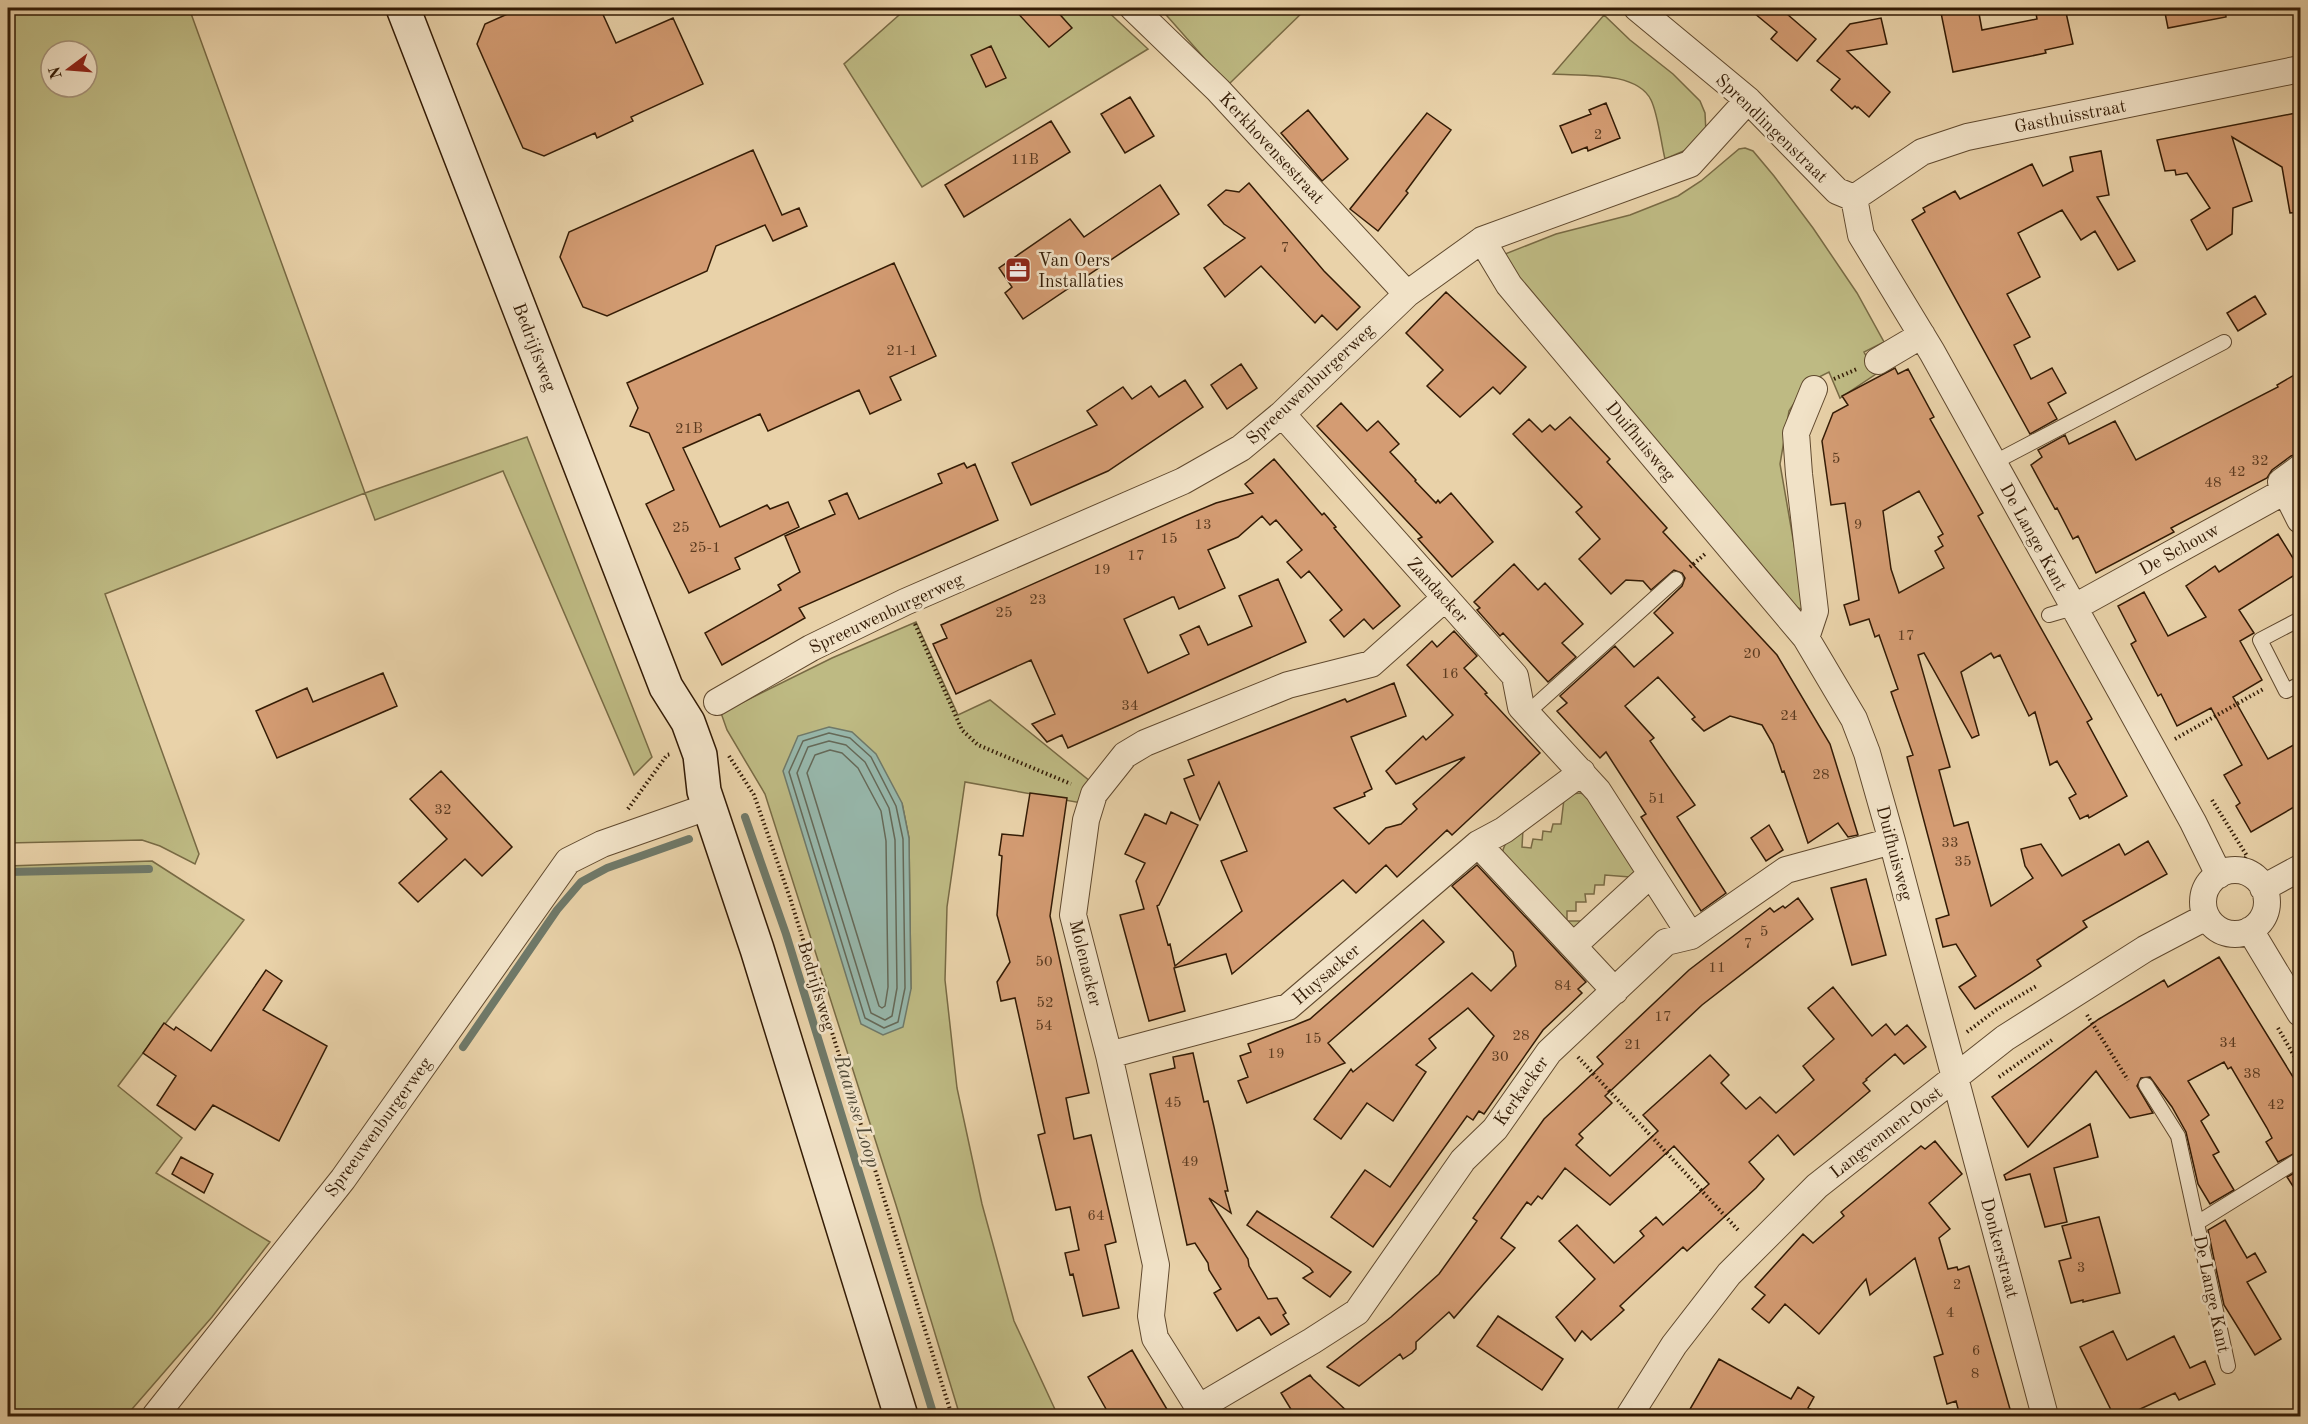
<svg xmlns="http://www.w3.org/2000/svg" width="2308" height="1424" viewBox="0 0 2308 1424" font-family="'Old Standard TT',serif">
  <style>
    .green { fill: #beba83; stroke: #786a44; stroke-width: 1.5; fill-rule: evenodd }
    .water { fill: #97b7ab; stroke: #6f7969; stroke-width: 1.5 }
    .lines { fill: none; stroke-linecap: round; stroke-linejoin: round }
    .shore { stroke: #656958; stroke-width: 1.5 }
    .stream { stroke: #6f7969; stroke-width: 8 }
    .building { fill: #d49c73; stroke: #331b05; stroke-width: 1.5; fill-rule: evenodd }
    .service-casing { stroke: #60492e; stroke-width: 16 }
    .minor-casing { stroke: #60492e; stroke-width: 28 }
    .secondary-casing { stroke: #331b05; stroke-width: 36 }
    .path { stroke: #331b05; stroke-width: 4; stroke-dasharray: 1.5 3; stroke-linecap: butt }
    .service { stroke: #f1e2c7; stroke-width: 14 }
    .minor { stroke: #f1e2c7; stroke-width: 26 }
    .secondary { stroke: #f1e2c7; stroke-width: 33 }
    .labels { text-anchor: middle; stroke-width: 5; stroke-linejoin: round; paint-order: stroke }
    .number-label { font-size: 15px; fill: #5b3b20 }
    .street-label { font-size: 18px; fill: #331b05; stroke: #f1e2c7 }
    .poi-label { font-size: 18px; fill: #331b05; stroke: #f1e2c7; text-anchor: start }
    .water-label { font-size: 20px; font-style: italic; fill: #514a37; stroke: #f1e2c7 }
  </style>
  <rect width="100%" height="100%" fill="#e9d2a9"/>
  <filter id="stains"><feTurbulence type="fractalNoise" baseFrequency=".00333" numOctaves="4"/><feColorMatrix values="0 0 0 0 .2 0 0 0 0 .09 0 0 0 0 .02 0 0 0 .5 -.17"/></filter>
  <radialGradient id="worn" r=".72"><stop offset=".6" stop-color="#630" stop-opacity="0"/><stop offset="1" stop-color="#630" stop-opacity=".3"/></radialGradient>
  <path class="green" d="M8 8H189L365 493 527 437 652 757 634 775 503 471 375 520 365 493 105 594 199 854 195 864 160 846 142 840 8 843ZM51 51H87V87H51Z
    M907 8H1104L1148 49 922 187 844 64Z
    M1160 8H1307L1228 85Z
    M1604 15 1630 40 1673 74 1700 101 1705 113 1706 133 1686 150 1665 159C1661 143 1658 114 1651 100 1637 71 1581 76 1553 74Z
    M1745 148 1753 151 1774 176 1813 228 1857 293 1884 342 1864 352 1876 374 1840 398 1829 372 1807 383 1789 411 1780 464 1803 596V607L1800 609 1783 599 1495 258 1556 234 1630 215 1678 196 1701 181 1739 149Z
    M916 622 958 715 990 700 1096 786 1087 804 965 782 947 907 945 980 957 1088 982 1204 1014 1321 1058 1416H960L896 1205 765 794 727 730 721 713 832 658ZM902 803 909 838 911 989Z
    M1580 793 1587 795 1635 871 1630 877 1605 875 1604 885H1595L1594 894H1585L1586 902H1576V911H1567V921H1583L1573 930 1502 859C1502 842 1510 838 1523 829L1522 847 1531 848 1533 839 1542 840 1543 831 1551 832 1553 824H1561L1564 799 1572 794Z
    M152 861 244 920 118 1086 182 1138 156 1173 270 1242 212 1317 126 1416H8V866Z"/>
  <path class="water" d="M829 727 852 732 876 754 902 803 909 838 911 989 903 1027 883 1035 861 1024 783 771 798 736Z"/>
  <g class="lines">
    <path class="shore" d="M829 733 850 738 871 757 896 806 903 839 905 988 898 1022 884 1028 865 1018 789 772 803 741Z
      M829 741 846 745 865 762 889 808 895 840 897 988 892 1016 885 1020 871 1013 797 773 808 747Z
      M830 750 842 753 858 768 881 811 886 841 888 987 885 1006 882 1008 879 1006 807 773 815 755Z"/>
    <path class="stream" d="M745 817 786 934 934 1416
      M8 872 149 869
      M463 1047 557 910 581 882 607 868 689 839"/>
  </g>
  <path class="building" d="M521 8H600L616 43 673 18 703 84 631 117 633 121 597 138 595 133 544 156 523 148 477 44 485 24Z
    M1013 8H1054L1072 28 1049 47Z
    M1748 8H1780L1816 39 1797 61 1771 39 1777 32Z
    M1940 8H1978L1982 30 2037 19 2035 8H2065L2073 44 2045 50 2046 53 1953 72Z
    M2164 8H2225L2226 17 2168 28Z
    M1881 18 1887 44 1847 51 1890 92 1869 117 1858 107 1857 108 1855 106 1852 109 1831 90 1840 79 1817 61 1850 24Z
    M991 46 1006 78 986 87 971 55Z
    M1130 97 1154 136 1125 153 1101 114Z
    M1606 103 1620 138 1588 151 1587 147 1572 153 1560 126 1591 114 1589 110Z
    M1308 110 1348 159 1322 181 1281 133Z
    M2301 112V212L2290 213 2282 167 2232 137 2252 201 2233 208 2232 234 2207 250 2191 220 2210 208 2187 173 2176 175 2175 170 2165 171 2157 140Z
    M1427 113 1451 130 1406 191 1408 193 1378 231 1350 209Z
    M1051 121 1070 152 964 217 945 185Z
    M753 150 782 215 799 208 807 226 773 241 765 225 716 246 707 271 607 316 583 307 560 257 569 232Z
    M2101 151 2109 195 2097 197 2135 261 2118 270 2095 231 2081 240 2062 210 2018 233 2040 277 2007 294 2030 337 2014 345 2031 379 2052 368 2066 393 2048 403 2057 419 2030 434 1912 220 1925 212 1923 208 1955 191 1960 199 2032 164 2043 186 2073 171 2070 157Z
    M1249 183 1324 271 1360 307 1337 330 1322 315 1315 323 1261 266 1225 297 1204 268 1245 238 1224 224 1208 205 1226 190 1239 192Z
    M1160 185 1179 214 1023 319 1005 293 1012 287 999 268 1070 219 1084 237Z
    M894 263 936 356 890 377 901 400 870 414 859 390 768 431 760 414 683 448 720 527 767 505 770 509 788 502 799 527 735 558 740 569 689 593 646 504 674 490 649 433 630 426 638 408 627 383Z
    M1446 292 1526 367 1500 394 1493 387 1460 417 1427 386 1443 370 1406 333Z
    M2255 296 2266 314 2238 331 2227 313Z
    M1241 364 1257 388 1227 409 1211 385Z
    M1895 368 1898 374 1908 369 1934 417 1930 419 1983 513 1978 516 2092 719 2087 722 2127 796 2089 818 2088 815 2080 819 2069 798 2076 794 2057 761 2050 765 2035 712 2029 716 2000 655 1994 658 1991 653 1961 672 1979 735 1972 738 1924 653 1918 655 1950 767 1939 770 1954 826 1968 822 1991 906 2033 878 2025 866 2021 849 2041 844 2062 876 2119 844 2125 855 2148 841 2167 874 2083 921 2087 927 2037 960 2041 966 1975 1009 1959 987 1976 976 1956 944 1943 947 1936 919 1949 915 1907 757 1913 755 1891 692 1898 689 1879 635 1875 637 1869 619 1850 625 1844 605 1859 600 1845 503 1831 505 1822 441 1833 413 1848 405 1842 396ZM1919 491 1943 534 1938 537 1943 546 1935 551 1944 568 1899 593 1891 569 1883 511Z
    M2301 371V453L2291 456 2272 470 2267 478 2171 528 2174 532 2096 573 2078 536 2073 539 2057 508 2055 509 2031 465 2042 457 2038 450 2065 435 2069 444 2115 421 2136 460 2278 387 2277 385Z
    M1185 380 1203 407 1108 471 1031 505 1012 463 1097 425 1087 411 1123 387 1132 399 1151 386 1159 397Z
    M1341 403 1367 431 1378 421 1399 444 1390 452 1416 480 1415 481 1436 503 1438 500 1440 503 1451 493 1493 542 1452 577 1418 539 1422 537 1317 426Z
    M1570 417 1610 459 1607 462 1667 528 1663 532 1777 655 1830 744 1858 835 1848 837 1838 823 1808 843 1784 771 1782 772 1773 744 1762 725 1730 716 1704 731 1692 719 1695 717 1658 677 1625 706 1654 738 1650 741 1695 805 1677 817 1726 893 1701 911 1641 817 1646 814 1606 752 1600 758 1557 711 1567 703 1560 696 1615 646 1634 667 1673 633 1654 613 1682 586 1685 578 1682 573 1674 570 1651 590 1643 581 1626 580 1611 594 1579 559 1600 539 1576 512 1582 507 1513 434 1529 419 1542 432 1550 425 1555 430Z
    M1274 459 1322 515 1324 513 1336 527 1334 528 1400 606 1373 629 1364 619 1344 637 1330 620 1342 610 1309 571 1301 578 1287 562 1302 550 1276 520 1270 525 1262 516 1238 537 1208 550 1225 588 1179 609 1174 597H1172L1124 619 1148 673 1189 654 1180 635 1199 626 1208 645 1252 626 1239 596 1278 579 1306 642 1068 748 1062 735 1047 742 1032 724 1055 714 1031 660 956 694 933 644 947 638 941 625 1185 516 1216 503 1253 493 1245 484Z
    M964 463 967 468 975 464 998 520 799 608 805 618 722 665 705 633 781 590 778 585 800 572 785 536 835 514 829 501 847 493 859 519 942 483 938 474Z
    M2278 534 2301 571 2239 610 2254 633 2240 641 2262 680 2233 697 2268 759 2301 741V803L2251 832 2236 806 2240 803 2224 775 2242 765 2211 708 2177 726 2161 694 2158 696 2131 644 2136 641 2118 606 2144 592 2168 636 2206 617 2186 586 2215 566 2219 572Z
    M1514 564 1538 590 1545 583 1583 624 1562 643 1576 657 1548 682 1503 633 1500 636 1477 610 1480 608 1474 602Z
    M1454 631 1477 656 1464 668 1487 693 1485 694 1540 753 1452 835 1447 830 1397 877 1386 865 1356 893 1343 880 1232 974 1226 954 1174 968 1185 1011 1149 1021 1120 915 1144 909 1136 881 1145 863 1125 854 1145 814 1166 824 1171 812 1198 825 1159 905 1157 906 1168 945 1170 944 1175 966 1242 911 1221 861 1247 851 1219 782 1200 820 1184 779 1194 775 1188 760 1345 699 1347 702 1394 683 1406 716 1351 737 1372 789 1364 793 1365 796 1334 808 1369 844 1386 828 1401 824 1417 809 1413 804 1465 757 1396 784 1386 771 1423 736 1426 740 1453 715 1407 665 1432 641 1437 647Z
    M383 673 397 706 277 758 256 711 307 688 313 702Z
    M441 771 512 847 482 876 465 859 418 902 399 883 447 839 410 799Z
    M1030 793 1067 798 1050 916 1089 1093 1066 1098 1074 1139 1091 1135 1116 1242 1105 1245 1119 1308 1083 1316 1073 1274 1070 1275 1065 1253 1079 1250 1070 1207 1056 1210 1038 1135 1045 1133 1015 998 1001 1001 997 982 1010 962 997 915 1002 856 999 855 1002 834 1023 836Z
    M1769 825 1783 850 1766 861 1751 838Z
    M1477 865 1586 982 1578 989 1582 993 1543 1030 1484 1114 1479 1111 1473 1120 1467 1116 1373 1247 1331 1217 1365 1170 1390 1187 1494 1036 1468 1008 1429 1039 1436 1048 1416 1065 1426 1072 1393 1121 1367 1103 1341 1139 1314 1119 1351 1069 1353 1072 1472 973 1491 991 1516 966 1513 952 1452 886Z
    M1866 879 1886 955 1852 965 1831 888Z
    M1798 898 1813 919 1702 1005 1605 1096 1612 1103 1579 1134 1583 1138 1576 1145 1610 1176 1658 1131 1643 1115 1710 1055 1729 1075 1721 1083 1746 1109 1760 1097 1776 1113 1814 1080 1803 1066 1834 1039 1808 1008 1833 987 1872 1036 1886 1024 1895 1035 1907 1025 1926 1047 1904 1064 1895 1054 1866 1079 1867 1080 1863 1083 1870 1091 1794 1155 1778 1135 1749 1162 1764 1179 1756 1188 1687 1251 1683 1247 1652 1276 1620 1306 1624 1310 1591 1340 1582 1331 1575 1341 1556 1317 1595 1279 1559 1241 1577 1225 1614 1263 1644 1236 1640 1231 1656 1217 1663 1225 1709 1184 1674 1146 1610 1205 1565 1168 1542 1199 1538 1196 1531 1205 1527 1202 1501 1238 1515 1248 1454 1318 1449 1312 1416 1342V1349L1412 1353 1403 1359 1400 1354 1359 1386 1327 1367 1391 1317 1439 1274 1477 1221 1473 1218 1544 1119 1603 1064 1597 1057 1689 970 1770 908 1774 912 1783 906 1785 908Z
    M1423 920 1444 942 1328 1043 1345 1063 1247 1103 1238 1081 1248 1077 1240 1056 1251 1052 1248 1044 1310 1019Z
    M2219 957 2298 1085 2301 1094V1150L2278 1162 2266 1142 2272 1138 2267 1128 2231 1067 2228 1069 2224 1062 2188 1081 2209 1115 2201 1121 2219 1152 2213 1155 2234 1190 2210 1204 2198 1184 2186 1132 2172 1107 2150 1077 2141 1078 2137 1086 2153 1113 2130 1118 2096 1071 2028 1147 1992 1097 2099 1019 2164 980 2168 987Z
    M266 970 282 981 263 1010 327 1046 279 1141 213 1105 195 1130 157 1105 176 1076 143 1053 164 1023 174 1030 176 1027 211 1051Z
    M1193 1053 1204 1102 1208 1101 1214 1127 1228 1191H1225L1231 1213 1209 1198 1248 1259 1249 1266 1268 1299 1277 1298 1286 1313 1283 1315 1289 1324 1271 1335 1259 1317 1237 1331 1214 1293 1221 1289 1209 1270 1208 1263 1195 1243 1187 1245 1150 1074 1175 1068 1173 1057Z
    M2090 1124 2098 1157 2054 1168 2067 1222 2045 1227 2030 1174 2006 1180 2004 1175Z
    M1935 1141 1962 1174 1929 1203 1950 1229 1939 1238 1948 1269 1957 1267 1958 1270 1969 1266 2012 1416H1960L1956 1401 1947 1404 1934 1357 1943 1354 1915 1258 1870 1295 1866 1279 1819 1334 1785 1304 1769 1323 1752 1309 1765 1295 1755 1287 1803 1234 1813 1243 1844 1216 1841 1212 1921 1146 1925 1149Z
    M181 1157 213 1174 204 1193 172 1174Z
    M2301 1169V1199L2287 1177Z
    M1257 1211 1351 1272 1330 1297 1303 1278 1313 1272 1310 1268 1247 1225Z
    M2099 1217 2120 1293 2083 1302V1300L2071 1303 2059 1261 2071 1258 2062 1226Z
    M2225 1220 2247 1258 2255 1253 2266 1272 2247 1282 2281 1339 2255 1355 2224 1305 2215 1264 2208 1230Z
    M1498 1316 1563 1359 1542 1390 1477 1346Z
    M2113 1331 2127 1360 2174 1336 2190 1368 2205 1361 2215 1384 2179 1400 2175 1393 2125 1416H2114L2080 1347Z
    M1132 1350 1143 1369 1171 1416H1110L1088 1377Z
    M1719 1359 1791 1399 1798 1387 1814 1397 1808 1408 1824 1416H1686Z
    M1310 1375 1313 1379 1352 1416H1295L1281 1393Z"/>
  <g class="lines">
    <defs>
      <path id="service" d="M1993 463 2224 342
        M2049 615 2073 608
        M2300 619 2260 640 2286 691 2300 684
        M1527 713 1676 579
        M2146 1085 2178 1136 2228 1366
        M2197 1223 2300 1159"/>
      <path id="minor" d="M1133 8 1218 90 1407 294
        M1637 8 1748 100 1837 191 1854 198
        M1854 198 1861 235 1932 352 2120 690 2193 822 2219 875
        M1854 198 1922 152 1967 137 2300 69
        M1482 240 1509 285 1806 638 1854 719 1867 753 1892 841 2045 1416
        M1878 361 1922 335
        M1282 414 1515 676 1521 707 1598 791 1691 936
        M2300 468 2281 482 2300 520
        M2073 608 2285 491
        M1806 638 1815 611 1799 474 1796 433 1814 389
        M717 702 811 648 905 602 1183 481 1241 448 1282 414 1407 294 1482 240 1690 164 1748 100
        M1478 844 1615 991
        M2203 902a32 32 0 1 1 64 0a32 32 0 1 1-64 0Z
        M2263 888 2300 868
        M2250 930 2300 1013
        M1573 946 1650 875
        M1109 1055 1288 1007 1478 844 1504 830 1582 772
        M1198 1408 1312 1341 1357 1312 1463 1160 1495 1129 1549 1052 1666 942 1691 936 1786 870 1892 841
        M155 1416 343 1179 568 861 602 844 710 806
        M1204 1416 1155 1338 1151 1316 1156 1265 1109 1055 1073 915 1086 820 1094 794 1125 755 1145 743 1288 685 1371 664 1445 598
        M1629 1416 1674 1345 1729 1274 1817 1186 2005 1038 2145 949 2206 917"/>
      <path id="secondary" d="M403 8 666 687 688 722 700 755 704 791 757 949 901 1416"/>
    </defs>
    <use href="#service" class="service-casing"/>
    <use href="#minor" class="minor-casing"/>
    <use href="#secondary" class="secondary-casing"/>
    <path class="path" d="M1834 379 1857 369
      M1690 567 1705 554
      M915 624 962 730 978 745 1071 784
      M2175 739 2265 688
      M729 756 754 795 790 898 952 1416
      M2212 800 2247 856 2241 865
      M628 809 667 755 671 754
      M2087 1015 2128 1080
      M2278 1028 2300 1066
      M1967 1032 1996 1010 2038 985
      M1578 1057 1738 1230
      M1999 1077 2052 1040"/>
    <use href="#service" class="service"/>
    <use href="#minor" class="minor"/>
    <use href="#secondary" class="secondary"/>
  </g>
  <defs>
    <symbol id="office-square" viewBox="-11 -11 22 22"><rect x="-9" y="-9" width="18" height="18" rx="4" fill="#8f2418" stroke="#f1e2c7"/><path d="M-6-3h4V-5.5h4V-3h4V5H-6ZM-1-4.5V-3h2v-1.5ZM-6 0V1H6V0Z" fill="#fff"/></symbol>
  </defs>
  <g fill-rule="evenodd">
    <use href="#office-square" x="1003" y="255" width="30" height="30"/>
  </g>
  <g class="labels">
    <g class="number-label">
      <text x="1598" y="139">2</text>
      <text x="1025" y="164">11B</text>
      <text x="1285" y="252">7</text>
      <text x="902" y="355">21-1</text>
      <text x="689" y="433">21B</text>
      <text x="1836" y="463">5</text>
      <text x="2260" y="465">32</text>
      <text x="2237" y="476">42</text>
      <text x="2213" y="487">48</text>
      <text x="1203" y="529">13</text>
      <text x="1858" y="529">9</text>
      <text x="681" y="532">25</text>
      <text x="1169" y="543">15</text>
      <text x="705" y="552">25-1</text>
      <text x="1136" y="560">17</text>
      <text x="1102" y="574">19</text>
      <text x="1038" y="604">23</text>
      <text x="1004" y="617">25</text>
      <text x="1906" y="640">17</text>
      <text x="1752" y="658">20</text>
      <text x="1450" y="678">16</text>
      <text x="1130" y="710">34</text>
      <text x="1789" y="720">24</text>
      <text x="1821" y="779">28</text>
      <text x="1657" y="803">51</text>
      <text x="443" y="814">32</text>
      <text x="1950" y="847">33</text>
      <text x="1963" y="866">35</text>
      <text x="1764" y="936">5</text>
      <text x="1748" y="948">7</text>
      <text x="1044" y="966">50</text>
      <text x="1717" y="972">11</text>
      <text x="1563" y="990">84</text>
      <text x="1045" y="1007">52</text>
      <text x="1663" y="1021">17</text>
      <text x="1044" y="1030">54</text>
      <text x="1521" y="1040">28</text>
      <text x="1313" y="1043">15</text>
      <text x="2228" y="1047">34</text>
      <text x="1633" y="1049">21</text>
      <text x="1276" y="1058">19</text>
      <text x="1500" y="1061">30</text>
      <text x="2252" y="1078">38</text>
      <text x="1173" y="1107">45</text>
      <text x="2276" y="1109">42</text>
      <text x="1190" y="1166">49</text>
      <text x="1096" y="1220">64</text>
      <text x="2081" y="1272">3</text>
      <text x="1957" y="1289">2</text>
      <text x="1950" y="1317">4</text>
      <text x="1976" y="1355">6</text>
      <text x="1975" y="1378">8</text>
    </g>
    <g class="street-label">
      <text transform="translate(2070 116) rotate(-11)" y="6">Gasthuisstraat</text>
      <text transform="translate(1772 128) rotate(44)" y="6">Sprendlingenstraat</text>
      <text transform="translate(1272 148) rotate(47)" y="6">Kerkhovensestraat</text>
      <text transform="translate(535 347) rotate(69)" y="6">Bedrijfsweg</text>
      <text transform="translate(1310 384) rotate(-43)" y="6">Spreeuwenburgerweg</text>
      <text transform="translate(1641 441) rotate(50)" y="6">Duifhuisweg</text>
      <text transform="translate(2034 537) rotate(61)" y="6">De Lange Kant</text>
      <text transform="translate(2179 549) rotate(-29)" y="6">De Schouw</text>
      <text transform="translate(1438 590) rotate(48)" y="6">Zandacker</text>
      <text transform="translate(886 613) rotate(-25)" y="6">Spreeuwenburgerweg</text>
      <text transform="translate(1895 853) rotate(75)" y="6">Duifhuisweg</text>
      <text transform="translate(1086 963) rotate(76)" y="6">Molenacker</text>
      <text transform="translate(1326 974) rotate(-41)" y="6">Huysacker</text>
      <text transform="translate(817 986) rotate(73)" y="6">Bedrijfsweg</text>
      <text transform="translate(1521 1091) rotate(-55)" y="6">Kerkacker</text>
      <text transform="translate(378 1127) rotate(-54)" y="6">Spreeuwenburgerweg</text>
      <text transform="translate(1886 1132) rotate(-38)" y="6">Langvennen-Oost</text>
      <text transform="translate(2000 1248) rotate(75)" y="6">Donkerstraat</text>
      <text transform="translate(2212 1294) rotate(78)" y="6">De Lange Kant</text>
    </g>
    <g class="poi-label">
      <text x="1038" y="266">Van Oers<tspan x="1038" dy="21">Installaties</tspan></text>
    </g>
    <g class="water-label">
      <text transform="translate(858 1111) rotate(73)" y="7">Raamse Loop</text>
    </g>
  </g>
  <rect width="2308" height="1424" fill="none" stroke="#e9d2a9" stroke-width="30"/>
  <rect x="9" y="9" width="2290" height="1406" fill="none" stroke="#331b05" stroke-width="3"/>
  <rect x="15" y="15" width="2278" height="1394" fill="none" stroke="#331b05" stroke-width="1.5"/>
  <g transform="translate(69 69) rotate(254)"><circle r="28" fill="#f1e2c7" stroke="#a59279" stroke-width="1.5"/>
  <path d="M0-4.5L10 22L0 15L-10 22Z" fill="#8f2418"/>
  <text y="-9" font-size="16" font-weight="bold" text-anchor="middle" fill="#331b05">N</text>
  </g>
  <rect width="100%" height="100%" filter="url(#stains)"/>
  <rect width="100%" height="100%" fill="url(#worn)"/>
</svg>
